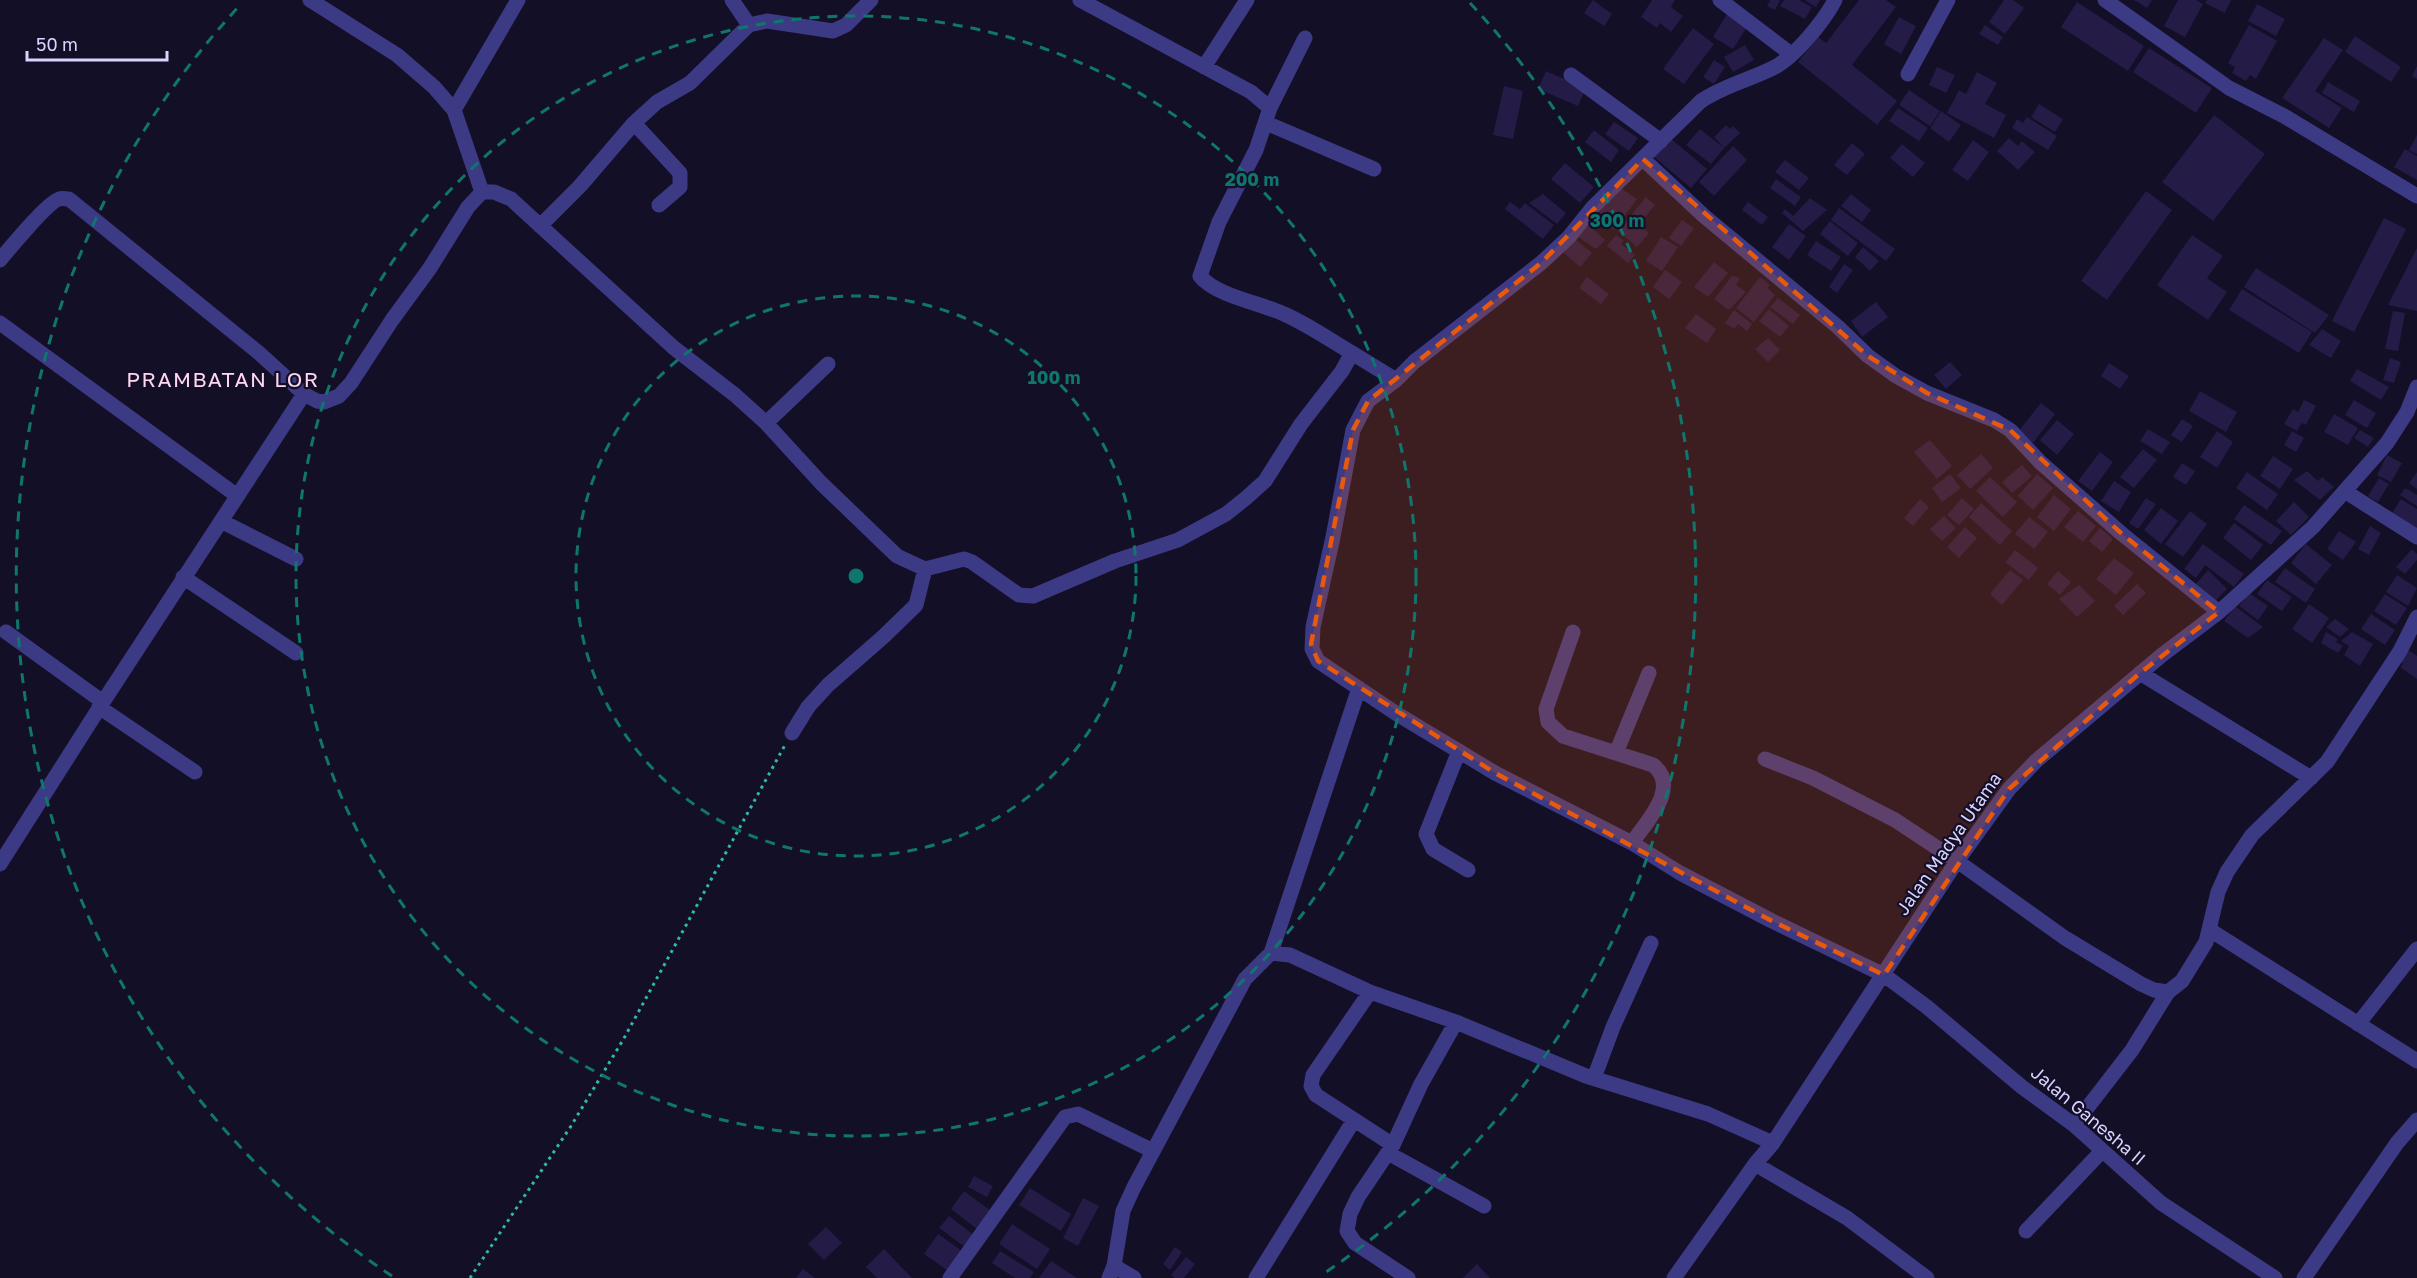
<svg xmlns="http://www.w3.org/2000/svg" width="2417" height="1278" viewBox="0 0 2417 1278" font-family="'Golos Text',sans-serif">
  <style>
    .building { fill: #241b47 }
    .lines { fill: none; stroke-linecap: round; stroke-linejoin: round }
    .path { stroke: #2fb8b0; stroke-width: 3; stroke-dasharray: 3 4.5; stroke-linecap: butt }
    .minor { stroke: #3d3a85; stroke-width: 15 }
    .marked { fill: #e8590c; fill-opacity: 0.2; stroke: #e8590c; stroke-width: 4.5; stroke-dasharray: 12 8; stroke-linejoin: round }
    .ring { fill: none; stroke: #0f766e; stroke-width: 3; stroke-dasharray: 10 8 }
    .labels { text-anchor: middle; stroke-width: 4.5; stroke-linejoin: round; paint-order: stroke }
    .street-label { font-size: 18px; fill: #d9d4ff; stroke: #130f26 }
    .quarter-label { font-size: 21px; letter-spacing: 1.5px; fill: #ffd6f0; stroke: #130f26 }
    .centre { fill: #0f766e; stroke: #130f26; stroke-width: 3 }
    .ring-label { font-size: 18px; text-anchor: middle; font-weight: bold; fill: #0f766e; stroke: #130f26; stroke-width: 4.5; stroke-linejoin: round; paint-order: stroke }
  </style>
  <rect width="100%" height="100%" fill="#130f26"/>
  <path class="building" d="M1593 0 1612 14 1604 26 1584 13Z
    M1652 0H1675L1671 7 1683 16 1671 32 1660 23 1657 28 1641 17Z
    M1770 0H1780L1775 10 1767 6Z
    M1784 0H1799L1812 7 1805 19 1780 6Z
    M1804 0H1820L1816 7Z
    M1859 0H1886L1896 7 1852 65 1897 101 1877 125 1798 62 1818 37 1826 43Z
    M2004 0H2013L2024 8 2005 34 1989 22Z
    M2134 0H2152L2147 8Z
    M2178 0H2196L2203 4 2185 37 2164 26Z
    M2207 0H2231L2225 13 2205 3Z
    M2077 2 2144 46 2128 71 2061 27Z
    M2257 4 2285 19 2276 36 2248 21Z
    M1727 14 1747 27 1733 49 1713 37Z
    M1899 17 1916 26 1901 54 1884 44Z
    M1985 25 2003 37 1998 45 1979 34Z
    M2249 25 2277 41 2256 79 2250 75 2246 81 2232 73 2235 67 2228 63Z
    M1693 28 1714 44 1684 84 1663 69Z
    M2355 36 2401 67 2391 82 2345 52Z
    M2324 38 2343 50 2315 91 2342 108 2329 128 2282 98Z
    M1745 45 1754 60 1733 72 1724 57Z
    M2149 48 2212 88 2196 113 2133 72Z
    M1714 60 1725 67 1714 84 1703 77Z
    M2417 66V79L2412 76Z
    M1937 67 1955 75 1946 93 1929 85Z
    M1546 71 1586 88 1578 106 1538 89Z
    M1977 72 1997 83 1985 104 2006 115 1994 138 1947 113 1959 90 1966 94Z
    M2328 82 2360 101 2354 112 2322 93Z
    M1504 86 1523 91 1513 139 1493 135Z
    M1909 90 1940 111 1930 126 1899 105Z
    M2039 104 2063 119 2055 132 2031 117Z
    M1898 108 1928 128 1919 141 1889 121Z
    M1941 111 1961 125 1949 142 1930 128Z
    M2214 115 2265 154 2213 221 2162 182Z
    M2027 117 2057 136 2048 150 2012 128 2017 119 2023 123Z
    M1614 122 1638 138 1629 151 1605 134Z
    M1726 125 1730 129 1733 126 1740 133 1724 148 1714 137Z
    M1700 129 1724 148 1711 164 1686 145Z
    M1594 130 1619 150 1611 162 1585 142Z
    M2417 135V154L2409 150Z
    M1669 137 1707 169 1691 188 1653 156Z
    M2009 138 2018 146 2022 141 2035 152 2018 170 1997 151Z
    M1973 140 1989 152 1968 181 1952 170Z
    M1852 143 1865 154 1847 175 1834 165Z
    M1902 144 1925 163 1913 177 1890 158Z
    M1733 146 1747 160 1714 196 1699 182Z
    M2405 149 2417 156V180L2394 167Z
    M1785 160 1809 178 1799 190 1775 172Z
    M1565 163 1594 187 1580 203 1551 179Z
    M1776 179 1801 197 1795 206 1770 188Z
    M1618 186 1637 199 1614 230 1596 217Z
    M2146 191 2172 210 2107 300 2081 281Z
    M1543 194 1566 213 1557 224 1529 203Z
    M1851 194 1871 210 1862 222 1841 206Z
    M1646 197 1655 205 1639 224 1649 233 1637 247 1618 231Z
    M1810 198 1827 210 1803 231 1782 213 1785 209 1793 216Z
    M1510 202 1520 209 1525 203 1554 225 1543 239 1505 209Z
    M1748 202 1768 217 1762 225 1742 210Z
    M1839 208 1895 249 1886 261 1831 220Z
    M2384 218 2406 229 2354 332 2332 321Z
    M1682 220 1694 228 1681 246 1669 238Z
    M1830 221 1858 243 1848 256 1820 234Z
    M1588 224 1605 240 1596 249 1578 237Z
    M1789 224 1806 236 1789 260 1772 247Z
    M1616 235 1624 241 1621 244 1635 255 1628 263 1607 246Z
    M2192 235 2223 256 2207 278 2227 292 2208 320 2157 285Z
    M1661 237 1678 247 1662 271 1646 261Z
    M1574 238 1592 253 1580 267 1562 251Z
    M1816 241 1841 257 1831 271 1807 255Z
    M1863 247 1879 261 1870 271 1855 257Z
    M2417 248V311L2388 305Z
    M1714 262 1728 273 1708 297 1694 287Z
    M1844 264 1853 270 1837 293 1829 287Z
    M2256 268 2329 315 2315 333 2244 287Z
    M1665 270 1682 282 1669 299 1653 287Z
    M1732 276 1740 278 1736 285 1746 292 1729 310 1714 299Z
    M1587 277 1609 294 1601 304 1579 288Z
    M1760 277 1770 285 1767 288 1775 295 1754 322 1736 308Z
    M2242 289 2312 332 2299 353 2229 310Z
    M1778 298 1800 315 1793 324 1770 307Z
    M1876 302 1888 317 1862 337 1851 321Z
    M1769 309 1789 326 1780 337 1759 321Z
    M1734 310 1752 324 1747 331 1738 324 1734 329 1725 323Z
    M2393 311 2405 313 2398 351 2385 349Z
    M1696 314 1716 329 1707 343 1685 328Z
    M2322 329 2341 341 2331 358 2309 345Z
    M1768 338 1780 350 1768 362 1755 349Z
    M2390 358 2401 362 2394 383 2383 380Z
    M1950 362 1962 375 1946 389 1934 375Z
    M2109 363 2129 376 2120 389 2101 376Z
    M2357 369 2389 387 2381 400 2350 381Z
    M2200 391 2237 412 2226 432 2189 411Z
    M2304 400 2316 406 2306 425 2302 423 2297 431 2284 424 2293 409 2298 412Z
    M2354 400 2376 413 2367 428 2345 415Z
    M2041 403 2055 414 2033 443 2018 432Z
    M2334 414 2358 428 2348 445 2324 432Z
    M2182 419 2193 426 2182 442 2171 435Z
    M2057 420 2074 434 2057 455 2040 440Z
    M2148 429 2170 442 2162 454 2140 441Z
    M2360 430 2374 438 2368 447 2354 438Z
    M2217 431 2233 442 2217 468 2200 457Z
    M2292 431 2304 438 2296 452 2284 445Z
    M1930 440 1952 466 1937 479 1914 452Z
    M2143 449 2157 460 2134 488 2120 477Z
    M2100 452 2113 462 2092 491 2078 481Z
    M1981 454 1993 468 1970 489 1957 475Z
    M2387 455 2402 463 2391 482 2377 475Z
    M2273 456 2293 469 2280 489 2260 476Z
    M2182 463 2195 471 2186 485 2173 477Z
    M2022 465 2032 476 2012 493 2002 482Z
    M2307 471 2318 481 2322 477 2334 487 2320 500 2294 480Z
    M2247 472 2278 494 2267 510 2236 488Z
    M2417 472V489L2409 483Z
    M1950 474 1961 488 1942 502 1932 488Z
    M2037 474 2053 488 2033 510 2018 496Z
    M1990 477 2017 502 2003 517 1976 491Z
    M2379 478 2389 484 2378 502 2368 496Z
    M2114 481 2131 492 2119 512 2101 501Z
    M2405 488 2417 495V506L2400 495Z
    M2054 495 2071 509 2054 531 2037 517Z
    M1962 498 1974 509 1959 525 1947 515Z
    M2146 498 2156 504 2138 529 2129 523Z
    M1920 499 1929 507 1913 526 1904 518Z
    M2401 499 2417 509V529L2392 513Z
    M2294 502 2309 517 2291 535 2276 521Z
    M1981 503 2012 531 2000 545 1969 517Z
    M2244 505 2282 531 2271 545 2234 519Z
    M2161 508 2178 521 2161 544 2144 530Z
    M2078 511 2096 526 2083 542 2064 527Z
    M2190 511 2207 524 2183 557 2165 544Z
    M1944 516 1956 528 1942 541 1930 529Z
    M2029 517 2048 532 2034 549 2015 534Z
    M2234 523 2263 545 2251 560 2223 538Z
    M2370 526 2381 533 2369 555 2358 549Z
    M1965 527 1977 538 1959 558 1947 547Z
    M2100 528 2113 539 2102 552 2089 541Z
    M2339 531 2356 542 2343 560 2327 549Z
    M2203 544 2244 574 2234 587 2205 565 2196 578 2184 569Z
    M2306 544 2332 565 2316 584 2291 563Z
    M2412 549 2417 554V560L2405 574 2396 567Z
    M2015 550 2038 568 2029 580 2005 562Z
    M2114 558 2134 573 2116 595 2096 579Z
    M2285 568 2315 589 2306 603 2275 582Z
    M2010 570 2023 580 2002 605 1990 594Z
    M2208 570 2227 589 2214 602 2196 584Z
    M2058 571 2071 582 2060 595 2047 584Z
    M2397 575 2417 588 2408 606 2386 592Z
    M2267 580 2292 597 2282 611 2257 594Z
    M2137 584 2146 593 2123 615 2114 606Z
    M2079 585 2095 601 2077 617 2059 599Z
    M2249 593 2268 606 2258 620 2239 606Z
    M2385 594 2407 608 2396 625 2374 611Z
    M2309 604 2329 618 2312 643 2292 629Z
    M2235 606 2263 627 2248 638 2224 621Z
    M2371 614 2395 630 2385 645 2361 629Z
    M2335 619 2349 629 2340 637 2326 627Z
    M2326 632 2338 639 2336 642 2343 646 2338 653 2321 643Z
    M2352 632 2373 644 2360 666 2344 655 2349 646 2341 641Z
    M2407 649 2417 656V679L2400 667 2403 664 2398 661Z
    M974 1176 993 1186 987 1197 968 1187Z
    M1030 1188 1071 1214 1061 1231 1019 1205Z
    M964 1191 991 1211 977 1229 951 1209Z
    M1083 1198 1099 1206 1078 1246 1063 1238Z
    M949 1216 974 1235 965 1247 939 1228Z
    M1012 1224 1050 1249 1037 1269 999 1244Z
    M826 1227 842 1243 824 1260 808 1244Z
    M938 1234 962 1251 948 1271 924 1254Z
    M1175 1247 1182 1252 1170 1270 1163 1264Z
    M884 1249 912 1278H877L866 1267Z
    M1000 1251 1034 1272 1030 1278H1015L992 1263Z
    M1186 1257 1195 1264 1184 1278H1175L1171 1275Z
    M1051 1261 1077 1278H1039Z
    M1477 1264 1490 1278H1463Z
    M803 1269 815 1278H796Z"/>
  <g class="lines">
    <path class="path" d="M470 1278 571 1126 623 1040 785 745"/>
    <path class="minor" d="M310 0 397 55 434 87 454 110 482 192
      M732 0 749 25
      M1080 0 1251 92 1270 108 1256 150 1219 222 1200 276C1216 296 1261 303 1284 314 1307 324 1330 340 1352 353
      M1720 0 1791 54
      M2105 0 2229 88 2284 116 2417 196
      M1204 67 1247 0
      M1908 74 1948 0
      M1571 75 1661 141
      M1270 108 1305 38
      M454 110 518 0
      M634 123 680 173V187L659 205
      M1266 123 1374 169
      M1643 159 1704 216 1838 327 1868 356 1896 376 1927 393 1994 420 2010 430 2040 462 2122 534 2219 612
      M540 226 580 186 634 123 657 102 690 83 749 25 767 21 833 31 846 25 871 0
      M0 260C9 249 47 203 59 199 63 198 65 199 69 199L259 353 304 394 317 401 324 402 339 396 351 383 392 320 430 268 468 207 482 192H494L511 199 674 348 735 395 766 423 821 483 897 556 925 569 964 559 972 562 1019 595 1033 596 1115 561 1178 540 1226 514 1246 498 1265 481 1301 424 1342 371 1352 353 1396 380 1368 401 1353 430 1333 537 1313 627 1312 649 1318 661 1397 714 1495 773 1632 843 1680 873 1772 921 1884 975 1927 1007 2022 1087 2074 1125 2161 1203 2275 1278
      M0 323 236 495
      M1396 380 1414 362 1541 263 1569 237 1593 207 1701 101C1723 86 1749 80 1773 68 1794 58 1824 21 1835 0
      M766 423 828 364
      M2346 492 2417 537
      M221 521 296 559
      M183 577 296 653
      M6 632 103 702
      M1573 632 1546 709 1548 722 1563 736 1653 765C1681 787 1646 822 1632 843
      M2140 673 2311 778
      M99 707 195 772
      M792 733 808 707 828 685 883 637 916 605 925 569
      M1459 751 1426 834 1433 849 1468 870
      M1616 753 1649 673
      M1765 759 1813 778 1895 820 1957 861 2065 938 2141 984 2154 990 2168 992 2182 981 2206 942 2218 892 2227 872 2252 835 2327 762 2400 651 2417 617
      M0 864 103 702 304 394
      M2210 930 2417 1061
      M1271 953 1359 688
      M1370 992 1313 1075 1311 1086 1316 1095 1393 1145
      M2358 1024 2417 949
      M1594 1078 1613 1027 1651 943
      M2074 1125 2132 1050 2168 992
      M1388 1153 1484 1206
      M1755 1164 1847 1218 1927 1278
      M2026 1231 2102 1151
      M1114 1266 1134 1278
      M950 1278 1065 1117 1078 1114 1153 1151
      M1109 1278 1114 1266 1123 1211 1134 1187 1245 979 1271 953 1290 955 1370 992 1456 1022 1586 1076 1708 1114 1773 1143
      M1256 1278 1354 1120
      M1408 1278 1355 1243 1347 1231 1350 1214 1358 1197 1393 1145 1421 1084 1456 1022
      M1674 1278 1755 1164 1773 1143 1957 861 2009 789 2036 761 2162 655 2219 612 2313 527 2387 443 2407 412 2417 387
      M2304 1278 2397 1143 2417 1120"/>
  </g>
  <path class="marked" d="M1643 159 1868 356 1927 393 2010 430 2122 534 2219 612 2140 673 2009 789 1884 975 1772 921 1495 773 1318 661 1311 644 1353 430 1368 401 1541 263Z"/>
  <g class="ring">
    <circle cx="856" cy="576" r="280"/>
    <circle cx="856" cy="576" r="560"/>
    <path d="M392 1276A840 840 0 0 1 242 3M1470 3A840 840 0 0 1 1320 1276"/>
  </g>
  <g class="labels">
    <g class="street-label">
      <text transform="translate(1949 844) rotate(-55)" y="6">Jalan Madya Utama</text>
      <text transform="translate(2088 1116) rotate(40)" y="6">Jalan Ganesha II</text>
    </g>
    <g class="quarter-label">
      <text x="223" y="387">PRAMBATAN LOR</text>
    </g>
  </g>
  <circle cx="856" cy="576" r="9" class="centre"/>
  <g class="ring-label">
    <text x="1252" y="186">200 m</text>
    <text x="1617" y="227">300 m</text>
    <text x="1054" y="384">100 m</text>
  </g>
  <path d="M27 51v9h140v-9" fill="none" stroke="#d9d4ff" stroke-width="3"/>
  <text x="36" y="51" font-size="18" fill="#d9d4ff" stroke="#130f26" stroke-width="4.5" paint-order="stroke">50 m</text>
</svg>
